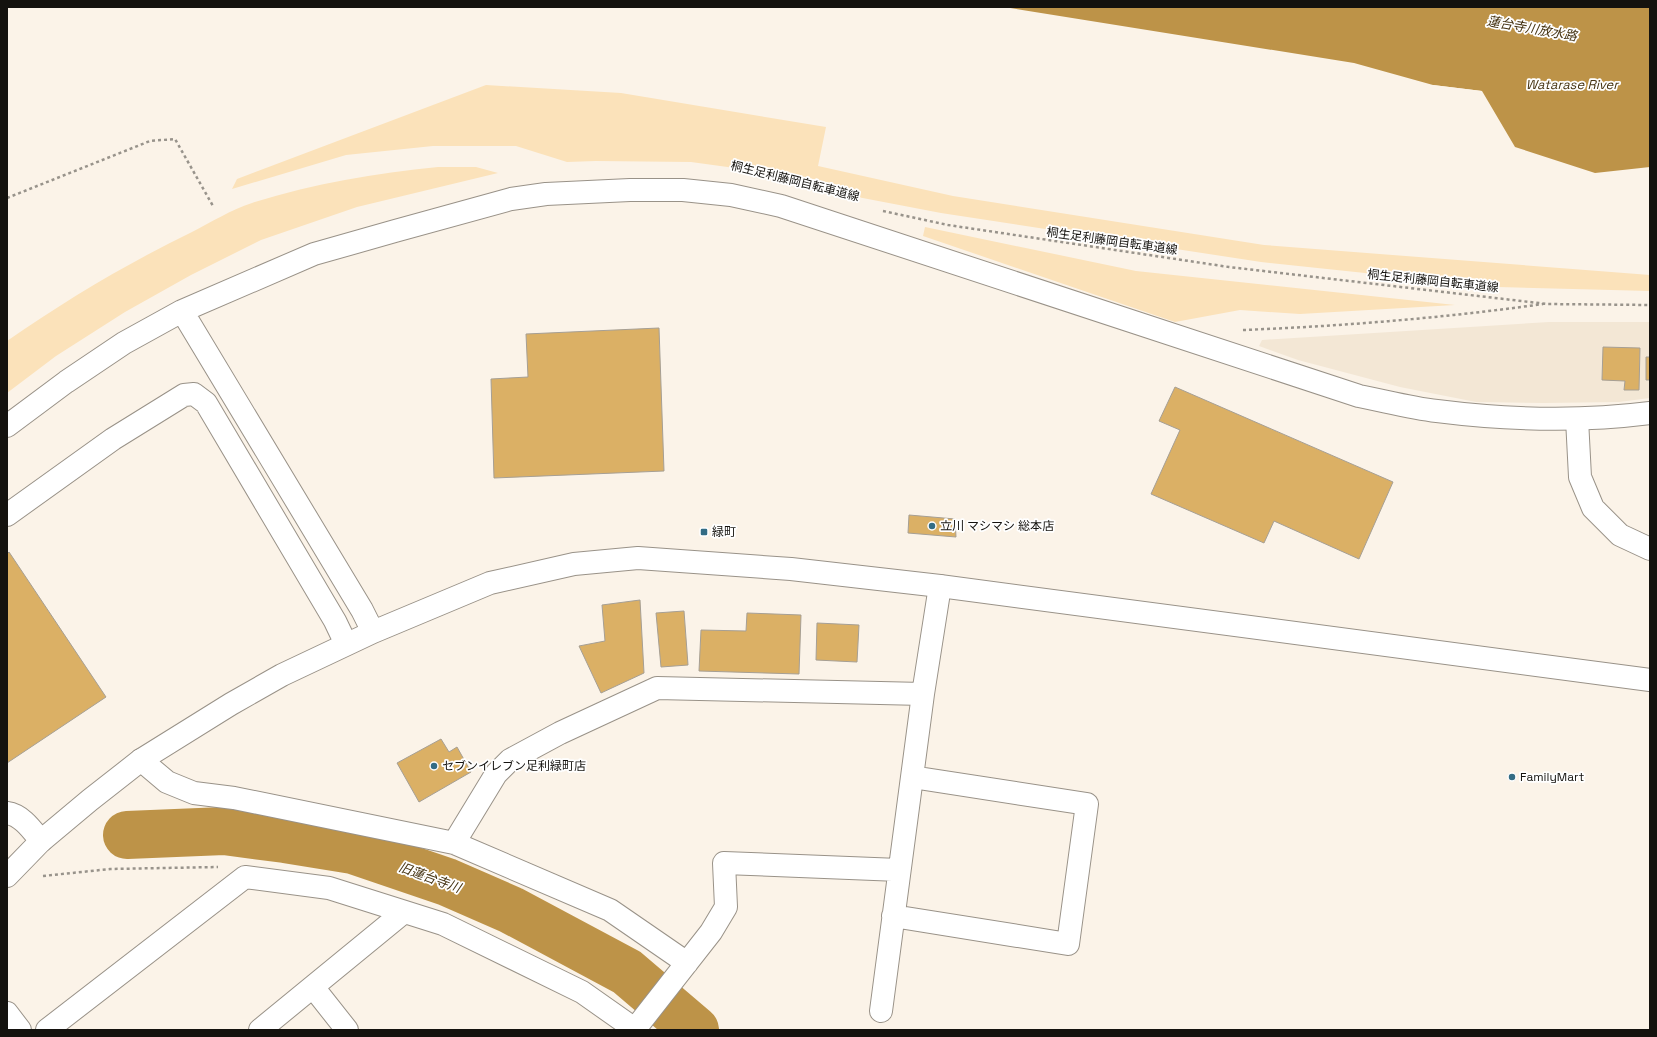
<svg xmlns="http://www.w3.org/2000/svg" width="1657" height="1037" viewBox="0 0 1657 1037" font-family="'Space Grotesk','Noto Sans JP',sans-serif">
  <style>
    .built { fill: #f3e7d5 }
    .green { fill: #fbe2ba }
    .water { fill: #bd9348 }
    .pier { fill: #fbf3e8 }
    .lines { fill: none; stroke-linecap: round; stroke-linejoin: round }
    .river { stroke: #bd9348; stroke-width: 48 }
    .building { fill: #dbb065; stroke: #a69f94 }
    .street-casing { stroke: #999288; stroke-width: 24 }
    .secondary-casing { stroke: #999288; stroke-width: 24 }
    .path { stroke: #98938b; stroke-width: 2.5; stroke-dasharray: 3 3; stroke-linecap: butt }
    .street { stroke: #fff; stroke-width: 22 }
    .secondary { stroke: #fff; stroke-width: 22 }
    .poi-dot { fill: #336c85; stroke: #fff; stroke-width: 1.5 }
    .labels { text-anchor: middle; stroke-width: 3.5; stroke-linejoin: round; paint-order: stroke }
    .street-label { font-size: 12px; fill: #14120e; stroke: #fff }
    .poi-label { font-size: 12px; fill: #14120e; stroke: #fff; text-anchor: start }
    .water-label { font-size: 13px; font-style: italic; fill: #463413; stroke: #fff }
  </style>
  <rect width="100%" height="100%" fill="#fbf3e8"/>
  <path class="built" d="M1549 322H1650V398L1619 402 1544 403 1476 402 1400 387 1298 360 1259 346 1262 340Z"/>
  <path class="green" d="M486 85 621 93 826 127 818 166 953 196 1264 245 1650 275V291L1498 287 1261 262 941 213 847 195 771 173 691 162 596 161 567 162 516 146H433L346 155 232 189 237 179Z
    M438 167H476L498 173 357 207 261 240 191 275 125 312 56 356 7 393V341C66 300 128 263 192 232 211 222 231 210 252 203 312 184 375 173 438 167Z
    M925 227 1136 271 1455 305 1300 314 1240 310 1175 322 923 236Z"/>
  <path class="water" d="M1004 7H1650V167L1595 173 1515 147 1482 91 1433 85 1354 63Z"/>
  <path class="pier" d="M1433 85 1482 91V94L1481 93 1433 87Z"/>
  <g class="lines">
    <path class="river" d="M127 835 224 831 285 839 353 850 447 882 511 910 627 972 695 1030"/>
  </g>
  <path class="building" d="M659 328 664 471 494 478 491 379 528 377 526 334Z
    M1603 347 1640 348 1639 390H1624L1625 381 1602 380Z
    M1646 357H1650V380H1646Z
    M1175 387 1393 482 1359 559 1274 521 1264 543 1151 494 1180 430 1159 421Z
    M909 515 955 519 956 537 908 533Z
    M9 552 106 697 7 763V554Z
    M640 600 644 673 601 693 579 646 605 641 602 605Z
    M684 611 688 665 661 667 656 613Z
    M747 613 801 615 799 674 699 671 701 630 746 631Z
    M817 623 859 625 857 662 816 660Z
    M441 739 449 752 457 747 471 772 419 802 397 763Z"/>
  <g class="lines">
    <defs>
      <path id="street" d="M1577 419 1580 477 1593 508 1620 535 1650 549
        M7 515 113 439 184 395 194 394 206 403 335 621 346 644
        M141 760 167 782 194 793 234 798 454 843 610 910 687 963
        M7 813C22 815 32 830 41 841
        M454 843 496 774 510 760 560 733 657 688 923 694
        M893 916 1068 944 1087 804 912 777
        M313 987 347 1030
        M881 1011 923 694 940 586
        M7 1013 20 1030
        M635 1029 711 932 726 907 724 863 899 870
        M47 1030 245 877 329 888 443 924 582 992 636 1030
        M260 1030 404 912"/>
      <path id="secondary" d="M182 311 362 610 373 632
        M7 426 66 382 124 343 182 311 314 254 395 231 511 199 546 194 630 190H683L731 195 781 206 1359 396C1385 401 1411 408 1437 411 1508 420 1579 422 1650 413
        M7 876 41 841 90 800 141 760 231 704 282 675 373 632 490 583 574 564 638 558 791 569 940 586 1650 680"/>
    </defs>
    <use href="#street" class="street-casing"/>
    <use href="#secondary" class="secondary-casing"/>
    <path class="path" d="M7 198 150 141 175 139 213 206
      M883 211 948 225 1229 267 1547 304 1650 305
      M1243 330C1344 326 1443 318 1543 304
      M43 876 110 869 218 867"/>
    <use href="#street" class="street"/>
    <use href="#secondary" class="secondary"/>
  </g>
  <g class="poi-dot">
    <circle cx="932" cy="526" r="4"/>
    <rect x="700" y="528" width="8" height="8" rx="2"/>
    <circle cx="434" cy="766" r="4"/>
    <circle cx="1512" cy="777" r="4"/>
  </g>
  <g class="labels">
    <g class="street-label">
      <text transform="translate(795 181) rotate(14)" y="4">桐生足利藤岡自転車道線</text>
      <text transform="translate(1112 241) rotate(8)" y="4">桐生足利藤岡自転車道線</text>
      <text transform="translate(1433 281) rotate(6)" y="4">桐生足利藤岡自転車道線</text>
    </g>
    <g class="poi-label">
      <text x="940" y="530">立川 マシマシ 総本店</text>
      <text x="712" y="536">緑町</text>
      <text x="442" y="770">セブンイレブン足利緑町店</text>
      <text x="1520" y="781">FamilyMart</text>
    </g>
    <g class="water-label">
      <text transform="translate(1532 28) rotate(10)" y="5">蓮台寺川放水路</text>
      <text x="1572" y="89">Watarase River</text>
      <text transform="translate(430 877) rotate(20)" y="5">旧蓮台寺川</text>
    </g>
  </g>
  <rect width="1657" height="1037" fill="none" stroke="#14120e" stroke-width="16"/>
</svg>
